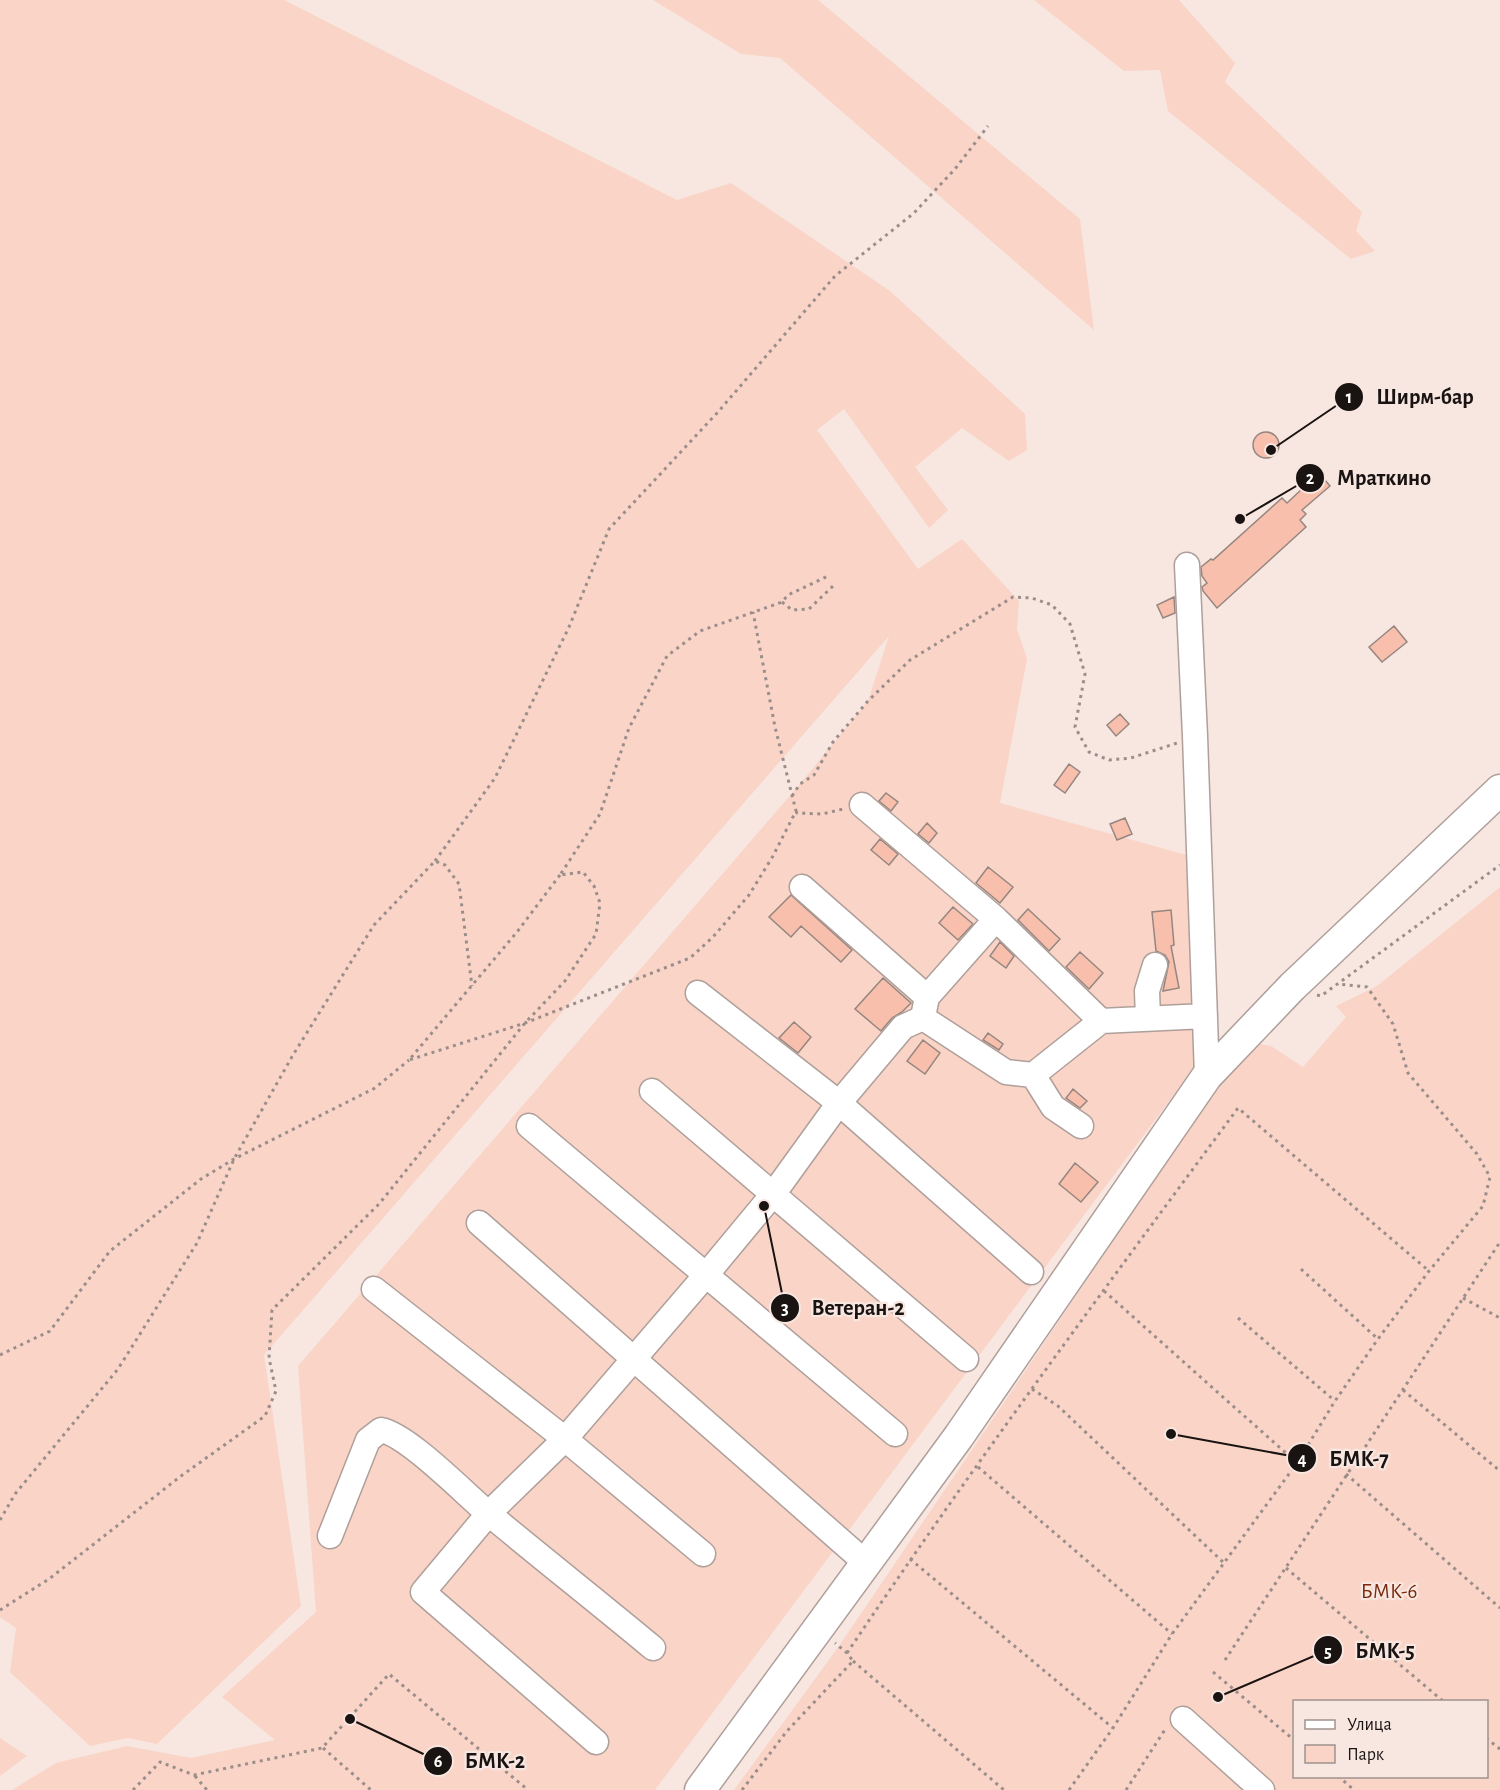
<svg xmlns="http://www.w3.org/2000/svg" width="1500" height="1790" viewBox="0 0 1500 1790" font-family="'Alegreya Sans',sans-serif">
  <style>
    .green { fill: #f9d4c7; fill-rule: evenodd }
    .building { fill: #f8bfac; stroke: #958680; stroke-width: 1.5 }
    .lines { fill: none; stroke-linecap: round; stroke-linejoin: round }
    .minor-casing { stroke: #af9f9a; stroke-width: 27 }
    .major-casing { stroke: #af9f9a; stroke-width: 33 }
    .path { stroke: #9b8e8a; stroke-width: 3; stroke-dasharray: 3 4.5; stroke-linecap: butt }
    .minor { stroke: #fff; stroke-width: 24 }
    .major { stroke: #fff; stroke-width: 30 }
    .labels { text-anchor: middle; stroke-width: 4.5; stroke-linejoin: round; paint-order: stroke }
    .park-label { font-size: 21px; fill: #7b2b0c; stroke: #f8e7e1 }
    .leader { fill: none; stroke: #191311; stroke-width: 2 }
    .callout-dot { fill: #191311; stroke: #f8e7e1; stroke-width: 2 }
    .mark-label { font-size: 18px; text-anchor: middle; font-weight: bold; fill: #fff }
    .callout-label { font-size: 22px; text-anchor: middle; font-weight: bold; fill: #191311; stroke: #f8e7e1; stroke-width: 4.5; stroke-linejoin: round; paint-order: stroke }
  </style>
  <rect width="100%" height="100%" fill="#f8e7e1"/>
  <path class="green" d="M0 0H284L677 200 731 183 890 291 1025 414 1027 450 1009 461 962 428 915 467 948 510 929 528 844 409 817 430 918 569 962 539 1019 601 1017 629 1027 659 1000 803 1201 859 1211 1045 655 1790H12L56 1763 127 1746 191 1758 275 1740 222 1697 316 1612 298 1366 800 784 868 701 889 636 264 1355 301 1606 157 1744 128 1738 90 1746 10 1672 16 1628 0 1617Z
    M653 0H818L1080 219 1094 330 780 58 741 54Z
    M1034 0H1179L1235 63 1225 82 1362 212 1356 231 1375 251 1351 259 1168 111 1160 70 1124 71Z
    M1500 887V1790H734L839 1646 1204 1107 1254 1043 1271 1046 1303 1067 1346 1017 1336 1006 1377 986ZM1294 1702H1486V1776H1294Z
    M0 1738 27 1756 0 1776Z"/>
  <path class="building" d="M1253 445a13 13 0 1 1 26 0a13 13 0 1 1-26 0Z
    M1319 473 1330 486 1302 510 1306 514 1300 520 1306 527 1217 608 1203 591 1202 587 1207 583 1202 576 1201 567 1211 559 1213 560 1282 498 1287 503Z
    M1174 597 1175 613 1163 618 1157 605Z
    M1394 626 1407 642 1382 662 1369 647Z
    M1120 714 1129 724 1116 736 1107 725Z
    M1069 764 1080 772 1065 793 1054 785Z
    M886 793 898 802 891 811 879 801Z
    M1125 818 1132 834 1117 840 1110 824Z
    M927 823 937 833 929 843 918 834Z
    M880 839 898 854 889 865 871 850Z
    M988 867 1013 887 1000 903 976 883Z
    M791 895 852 950 841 962 801 926 791 937 769 917Z
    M953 907 973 924 958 940 939 923Z
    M1028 909 1060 939 1049 951 1018 920Z
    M1171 910 1174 945 1171 946 1179 988 1163 991 1169 962 1165 955 1156 951 1152 912Z
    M1000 942 1014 956 1006 968 990 956Z
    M1080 952 1103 973 1089 989 1066 967Z
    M883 978 911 1003 902 1012 892 1018 881 1031 855 1009Z
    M794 1022 811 1037 798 1053 779 1038Z
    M988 1033 1003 1044 999 1050 983 1040Z
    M923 1040 940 1053 925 1074 907 1061Z
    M1073 1089 1087 1101 1080 1108 1066 1098Z
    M1075 1163 1098 1182 1081 1202 1059 1184Z"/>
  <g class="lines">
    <defs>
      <path id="minor" d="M1187 565 1195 736 1207 1076
        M862 805 996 919 1101 1021
        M802 887 927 997
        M698 993 839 1103 1031 1272
        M924 1012 927 997 996 919
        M1148 1018 1147 991 1155 965
        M1033 1075 1053 1107 1081 1126
        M652 1091 966 1359
        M529 1126 895 1434
        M479 1223 866 1563
        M374 1289 565 1439 703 1554
        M330 1536 368 1440 381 1430C408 1435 465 1494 489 1514 543 1559 599 1603 653 1648
        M1183 1719 1262 1790
        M596 1742 423 1592 489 1513 565 1439 706 1275 774 1193 839 1103 903 1027 923 1018 1006 1072 1033 1075 1101 1021 1205 1016"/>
      <path id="major" d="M700 1790 959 1436 1207 1076 1292 987 1500 790"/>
    </defs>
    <use href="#minor" class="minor-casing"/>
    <use href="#major" class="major-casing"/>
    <path class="path" d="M782 602 792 610 809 609 833 586
      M792 796 800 784 814 775 833 742 868 701 910 660 1013 597 1032 598 1052 605 1070 624 1085 674 1075 727 1089 752 1109 760 1131 758 1177 743
      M796 811 797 813 822 814 843 809
      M435 861 495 778 569 627 609 529 718 412 835 276 914 213 955 169 988 126
      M560 875 517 932 409 1060 525 1023 690 958 713 937 749 895 773 856 796 811 775 727 753 612
      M1317 995 1321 996 1500 865
      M1301 1269 1378 1339
      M1104 1291 1297 1463
      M1463 1298 1500 1318
      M1238 1318 1335 1401
      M0 1355 50 1331 110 1251 201 1179 234 1159 375 1088 409 1060
      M1032 1389 1058 1406 1224 1563
      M1403 1390 1500 1471
      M978 1467 1172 1634
      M1346 1474 1500 1608
      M0 1520 15 1494 118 1369 197 1243 234 1159 293 1055 374 925 435 861 445 865 459 884 472 986
      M910 1559 1113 1728
      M1286 1568 1444 1702
      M0 1610 49 1579 181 1476 265 1416 276 1391 269 1358 272 1310 379 1204 525 1023 565 981 596 934 600 903 594 886 583 872 560 875 600 814 629 728 667 656 700 631 782 602 788 595 828 576
      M847 1653C972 1467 1105 1288 1238 1108L1429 1271
      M1225 1660 1500 1242
      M853 1661 1004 1790
      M1213 1672 1294 1740
      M1486 1738 1500 1749
      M323 1748 371 1790
      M195 1776 207 1790
      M1338 1776 1354 1790
      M133 1790 160 1762 194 1775 322 1748 389 1674 528 1790
      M742 1790 787 1731 853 1661 847 1653 835 1643
      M1069 1790 1113 1728 1172 1634 1297 1463 1335 1401 1378 1339 1429 1271 1483 1206 1490 1177 1477 1154 1408 1073 1393 1024 1367 987 1338 984
      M1126 1790 1166 1728"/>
    <use href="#minor" class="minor"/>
    <use href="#major" class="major"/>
  </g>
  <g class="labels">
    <g class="park-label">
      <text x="1389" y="1598">БМК-6</text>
    </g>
  </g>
  <path class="leader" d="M1271 450L1349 397M1240 519L1310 478M764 1206L785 1308M1171 1434L1302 1458M1218 1697L1328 1650M350 1719L438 1761"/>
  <g class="callout-dot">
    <circle cx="1271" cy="450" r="6"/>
    <circle cx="1240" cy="519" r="6"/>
    <circle cx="764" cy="1206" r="6"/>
    <circle cx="1171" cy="1434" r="6"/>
    <circle cx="1218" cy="1697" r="6"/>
    <circle cx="350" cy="1719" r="6"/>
    <circle cx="1349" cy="397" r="15"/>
    <circle cx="1310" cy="478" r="15"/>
    <circle cx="785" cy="1308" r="15"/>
    <circle cx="1302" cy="1458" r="15"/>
    <circle cx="1328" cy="1650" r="15"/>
    <circle cx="438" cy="1761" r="15"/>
  </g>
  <g class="mark-label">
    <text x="1349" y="403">1</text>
    <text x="1310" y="484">2</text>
    <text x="785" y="1314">3</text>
    <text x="1302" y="1465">4</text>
    <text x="1328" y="1657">5</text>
    <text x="438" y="1767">6</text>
  </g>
  <g class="callout-label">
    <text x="1425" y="404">Ширм-бар</text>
    <text x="1384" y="485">Мраткино</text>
    <text x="858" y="1315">Ветеран-2</text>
    <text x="1359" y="1466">БМК-7</text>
    <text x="1385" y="1658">БМК-5</text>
    <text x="495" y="1768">БМК-2</text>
  </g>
  <rect x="1293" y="1700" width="195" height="78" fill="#f8e7e1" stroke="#9f928e" stroke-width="1.5"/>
  <rect x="1305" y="1720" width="30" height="9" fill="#ffffff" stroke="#9f928e" stroke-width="1.5"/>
  <text x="1347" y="1730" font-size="18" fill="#191311">Улица</text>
  <rect x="1305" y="1745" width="30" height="18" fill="#f9d4c7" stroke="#9f928e" stroke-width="1.5"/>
  <text x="1347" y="1760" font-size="18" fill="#191311">Парк</text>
</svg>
